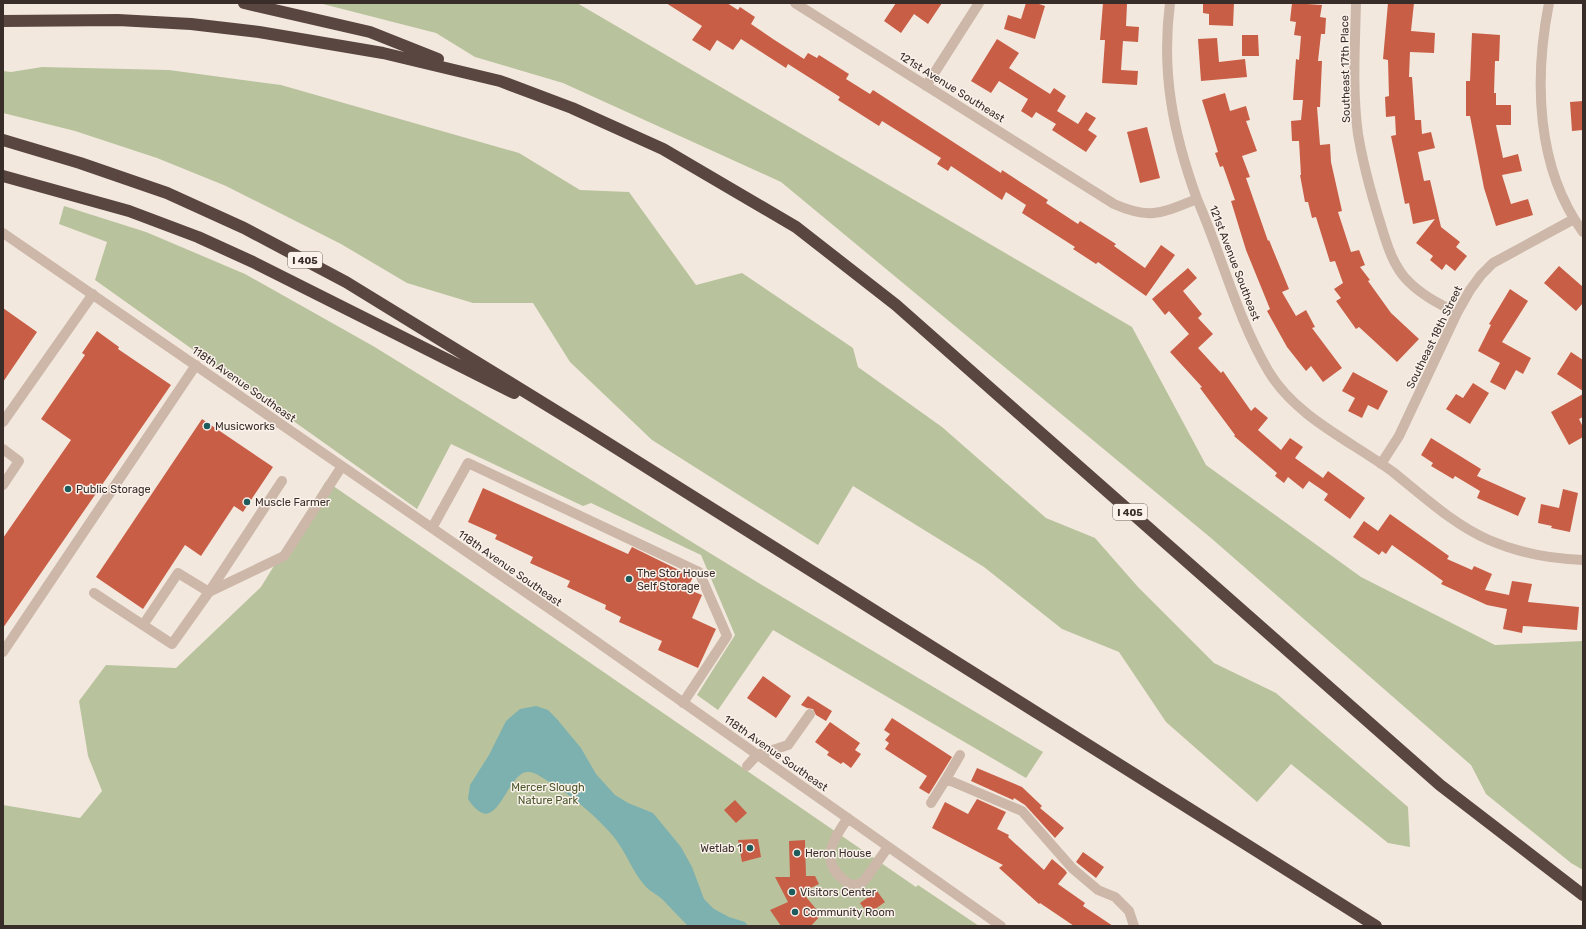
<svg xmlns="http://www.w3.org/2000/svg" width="1586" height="929" viewBox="0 0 1586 929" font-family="Rubik,sans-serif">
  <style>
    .green { fill: #b8c39d }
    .water { fill: #7cb1b0 }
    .building { fill: #c95e46 }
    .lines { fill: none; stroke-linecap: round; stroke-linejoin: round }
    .minor { stroke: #ccb7a9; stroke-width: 10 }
    .highway { stroke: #5a4640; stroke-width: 12 }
    .poi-dot { fill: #1d5b5c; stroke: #faf2eb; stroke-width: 1.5 }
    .labels { text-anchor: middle; stroke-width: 3; stroke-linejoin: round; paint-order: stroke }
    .shield { fill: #faf2eb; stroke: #736863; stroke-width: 1 }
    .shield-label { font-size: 10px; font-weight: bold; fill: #392d29 }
    .street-label { font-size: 11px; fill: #392d29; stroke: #faf2eb }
    .poi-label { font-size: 11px; fill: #392d29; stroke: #faf2eb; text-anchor: start }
    .park-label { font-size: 11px; fill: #4a582c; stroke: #faf2eb }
  </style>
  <rect width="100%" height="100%" fill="#f3e8de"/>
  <path class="green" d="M319 3H577L1132 327 1206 465 1361 577 1495 645 1583 641V870L1571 863 1486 794 1471 765 1211 538 781 182 563 83 475 57 436 33Z
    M42 67 169 70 281 85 519 153 580 190 629 192 696 285 742 273 853 348 858 367 942 427 1046 518 1095 538 1138 587 1214 663 1276 693 1408 807 1410 847 1388 843 1291 764 1257 802 1166 722 1119 652 1062 629 984 567 853 486 818 545 652 440 570 362 533 303H473L407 283 341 244 226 186 157 158 75 131 3 113V71L11 72Z
    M64 206 146 232 245 274 373 346 757 582 1043 752 1026 778 773 630 718 710 697 695 735 635 701 555 591 503 583 506 451 444 417 509 95 280 107 242 59 224Z
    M326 481 916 887 918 885 979 926H3V805L80 818 102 791 88 756 79 701 106 665 176 668 261 587Z"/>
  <path class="water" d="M536 706 548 710 556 718 581 748 596 774 615 795 628 803 653 813 681 847 692 867 704 899 714 909 729 917 745 922 748 926H688C679 917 671 908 663 900 658 895 651 892 646 887 632 872 626 851 613 836 597 817 572 796 551 783 544 779 535 771 527 772 505 774 497 843 468 799L470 785 489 755 506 721 520 709Z"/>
  <path class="building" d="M666 3H727L738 10 740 7 755 17 751 24 773 39 804 59 808 53 817 58 819 55 849 74 846 79 870 94 873 90 1001 173 1002 170 1048 200 1046 203 1078 224 1080 221 1116 244 1114 246 1145 268 1161 245 1175 255 1146 296 1098 262 1096 264 1073 249 1075 247 1022 213 1026 205 1006 192 1002 200 951 166 948 171 937 164 941 158 882 121 879 126 838 100 840 97 788 64 786 68 741 39 733 50 717 40 710 51 692 40 702 26Z
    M896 3H942L928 24 914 14 901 33 884 21Z
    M1026 3H1036L1045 6 1035 39 1004 29 1008 15 1021 19Z
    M1103 3 1127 4 1126 26 1139 27 1138 42 1123 41 1121 70 1138 71 1137 85 1102 83 1105 40H1100Z
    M1203 3H1234L1233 26 1209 25V14L1203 13Z
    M1292 3 1322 5 1320 17 1326 18 1325 34H1321L1318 61H1322L1320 107H1317L1320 145 1330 144 1331 162 1342 211 1338 212 1351 252 1359 250 1365 265 1360 267 1370 280 1368 281 1391 313 1419 339 1397 362 1359 327 1356 329 1336 301 1341 298 1334 289 1343 283 1335 261 1330 262 1316 217 1312 218 1308 202H1305L1300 175H1301L1299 141H1292L1291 121 1301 120 1303 100H1293L1296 59 1299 60 1301 36 1294 35 1296 22 1290 21Z
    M1388 3H1414L1411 31 1435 33 1434 53 1410 52 1409 77H1412L1415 120H1421L1422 134 1431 132 1435 148 1418 152 1424 181 1430 180 1441 227 1460 242 1456 247 1467 256 1455 271 1446 264 1442 270 1430 260 1433 256 1416 243 1435 219 1413 224 1409 203 1405 204 1391 136 1396 135 1395 116 1386 117 1385 97 1389 96 1388 60 1383 59Z
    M1472 33 1500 35 1499 61H1495L1494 93H1496V105H1511V125H1496L1503 158 1518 154 1522 171 1502 175 1511 204 1528 199 1533 215 1496 226 1484 188 1470 116H1466V81H1470Z
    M1242 35H1258L1259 56H1242Z
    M1217 38 1219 62 1245 59 1247 77 1201 81 1198 39Z
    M997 39 1019 53 1009 68 1050 94 1054 88 1066 96 1057 111 1078 124 1086 112 1096 118 1088 130 1097 136 1086 152 1052 130 1056 124 1036 112 1032 118 1021 111 1028 99 999 81 991 93 971 81Z
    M1225 93 1230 111 1246 106 1250 120 1246 121 1257 151 1242 156 1250 177 1246 178 1268 241 1269 240 1289 289 1282 292 1296 316 1306 310 1315 327 1312 328 1342 368 1323 382 1311 366 1306 371 1287 347 1267 311 1270 309 1246 250 1231 201 1235 200 1223 166 1220 167 1215 153 1218 152 1202 100Z
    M1583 101V130L1572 131 1570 102Z
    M1147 127 1160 178 1140 183 1127 132Z
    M1559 266 1583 287V303L1576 311 1544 283Z
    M1188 268 1197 278 1183 291 1202 314 1198 318 1213 334 1198 348 1221 373 1223 371 1251 411 1255 407 1268 418 1258 430 1281 450 1290 438 1303 447 1295 458 1323 478 1328 471 1365 498 1350 519 1324 500 1328 494 1309 481 1303 489 1288 477 1284 483 1275 476 1277 473 1234 436 1235 435 1200 388 1202 387 1170 352 1189 334 1169 311 1165 315 1152 299Z
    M1510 289 1528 301 1502 342 1531 358 1523 374 1516 370 1505 390 1490 382 1500 363 1478 351 1491 325 1489 324Z
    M3 308 37 332 3 382Z
    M97 331 119 347 118 349 171 385 3 628V538L71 440 41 419 85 355 82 353Z
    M1571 352 1583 360V391L1557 374Z
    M1353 372 1388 391 1378 410 1368 405 1362 418 1348 411 1355 398 1342 391Z
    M1473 383 1489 393 1470 424 1446 409 1456 394 1463 398Z
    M1583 394V417L1579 419 1583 427V437L1569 445 1551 412Z
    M202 419 273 467 243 512 234 506 201 556 185 545 143 609 96 577Z
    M1431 438 1481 469 1477 476 1526 498 1518 516 1477 498 1480 491 1455 476 1453 479 1431 466 1433 463 1421 455Z
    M483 488 628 554 632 547 693 577 687 589 702 595 692 618 716 629 698 668 658 650 662 641 619 622 621 617 605 609 606 605 567 587 570 581 530 563 533 557 495 539 497 535 468 522Z
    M1563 489 1578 493 1570 532 1551 528 1552 526 1538 523 1541 504 1559 508Z
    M1390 514 1449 556 1447 559 1472 570 1474 566 1492 574 1485 590 1509 595 1512 581 1532 584 1528 602 1579 607 1577 630 1523 626 1522 633 1503 629 1507 609 1487 605 1441 584 1443 581 1392 545 1386 554 1382 551 1379 555 1353 537 1364 521 1378 531Z
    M763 676 791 696 776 718 747 698Z
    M808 696 832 711 826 721 816 715 813 709 807 708 801 705Z
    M892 718 952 757 929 794 919 788 927 776 885 749 889 743 885 740 890 734 884 730Z
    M830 722 860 743 855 750 861 754 851 768 843 762 841 764 827 755 829 752 815 742Z
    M977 768 1022 787 1042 806 1040 808 1064 828 1055 838 1025 805 1014 798 1013 800 971 781Z
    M977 799 1006 812 997 829 1009 835 1008 837 1044 870 1052 859 1065 870 1067 873 1058 884 1085 903 1083 906 1113 926H1074L1040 903 1039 904 999 868 1003 865 932 828 945 802 968 814Z
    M735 800 747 813 736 823 724 810Z
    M758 839 761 857 742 862 738 840Z
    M805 840 806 876H815L819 884 802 892 821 915 811 926H781L770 910 788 902 775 877H790L789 841Z
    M1083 852 1104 867 1096 878 1076 862Z
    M877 891 885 902 868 914 860 903Z"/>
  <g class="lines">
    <path class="minor" d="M795 3 1114 204C1150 220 1162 213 1197 199 1222 256 1237 318 1269 372 1297 418 1351 441 1393 472 1423 496 1454 525 1489 540 1519 553 1550 559 1583 560
      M1170 3C1161 72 1173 133 1197 199
      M1356 3C1355 46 1352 91 1358 134 1363 164 1371 193 1380 222 1386 242 1393 267 1409 282 1423 296 1440 304 1457 313
      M1549 3C1534 79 1536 168 1583 232
      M926 86 979 3
      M3 233 573 625 1001 926
      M3 422 93 294
      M3 449 19 461 3 485
      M1381 464 1399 436 1457 313 1470 290 1481 275 1493 263 1574 219
      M432 528 468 463 699 572 727 636 683 703
      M94 593 172 644 209 592 284 556 342 466
      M143 625 178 573 209 592 282 481
      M3 652 196 365
      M960 755 946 779 1022 811 1072 868 1098 890 1115 897 1129 911 1134 926
      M747 766 757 755 788 745 810 714
      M931 803 946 779
      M848 818C833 839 819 861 844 880 851 886 856 886 864 881L888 847"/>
    <path class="highway" d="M244 3 370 32 438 59
      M3 21 118 20 191 24 259 32 383 53 500 81 572 108 663 149 796 227 896 305 1440 785 1583 895
      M3 140 80 163 167 193 244 228 346 282 584 428 1376 926
      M3 176 129 211 198 237 253 262 514 393"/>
  </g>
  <g class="poi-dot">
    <circle cx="207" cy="426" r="4"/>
    <circle cx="68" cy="489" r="4"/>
    <circle cx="247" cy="502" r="4"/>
    <circle cx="629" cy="579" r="4"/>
    <circle cx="750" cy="848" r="4"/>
    <circle cx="797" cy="853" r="4"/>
    <circle cx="792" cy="892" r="4"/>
    <circle cx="795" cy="912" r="4"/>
  </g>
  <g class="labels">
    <g class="shield">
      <rect x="288" y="252" width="34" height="16" rx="3"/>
      <rect x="1113" y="504" width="34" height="16" rx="3"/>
    </g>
    <g class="shield-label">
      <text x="305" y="264">I 405</text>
      <text x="1130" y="516">I 405</text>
    </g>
    <g class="street-label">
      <text transform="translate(1345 69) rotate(-91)" y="4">Southeast 17th Place</text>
      <text transform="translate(952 87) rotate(32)" y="4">121st Avenue Southeast</text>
      <text transform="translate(1235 263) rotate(69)" y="4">121st Avenue Southeast</text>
      <text transform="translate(1434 337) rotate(-64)" y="4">Southeast 18th Street</text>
      <text transform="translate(244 384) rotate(35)" y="4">118th Avenue Southeast</text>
      <text transform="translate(510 568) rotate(35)" y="4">118th Avenue Southeast</text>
      <text transform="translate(776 753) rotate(35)" y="4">118th Avenue Southeast</text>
    </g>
    <g class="poi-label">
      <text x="215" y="430">Musicworks</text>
      <text x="76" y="493">Public Storage</text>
      <text x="255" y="506">Muscle Farmer</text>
      <text x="637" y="577">The Stor House<tspan x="637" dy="13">Self Storage</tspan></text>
      <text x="742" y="852" text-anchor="end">Wetlab 1</text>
      <text x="805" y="857">Heron House</text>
      <text x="800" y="896">Visitors Center</text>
      <text x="803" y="916">Community Room</text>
    </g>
    <g class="park-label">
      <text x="548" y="791">Mercer Slough<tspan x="548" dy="13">Nature Park</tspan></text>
    </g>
  </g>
  <rect width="1586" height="929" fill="none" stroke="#392d29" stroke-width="8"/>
</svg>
